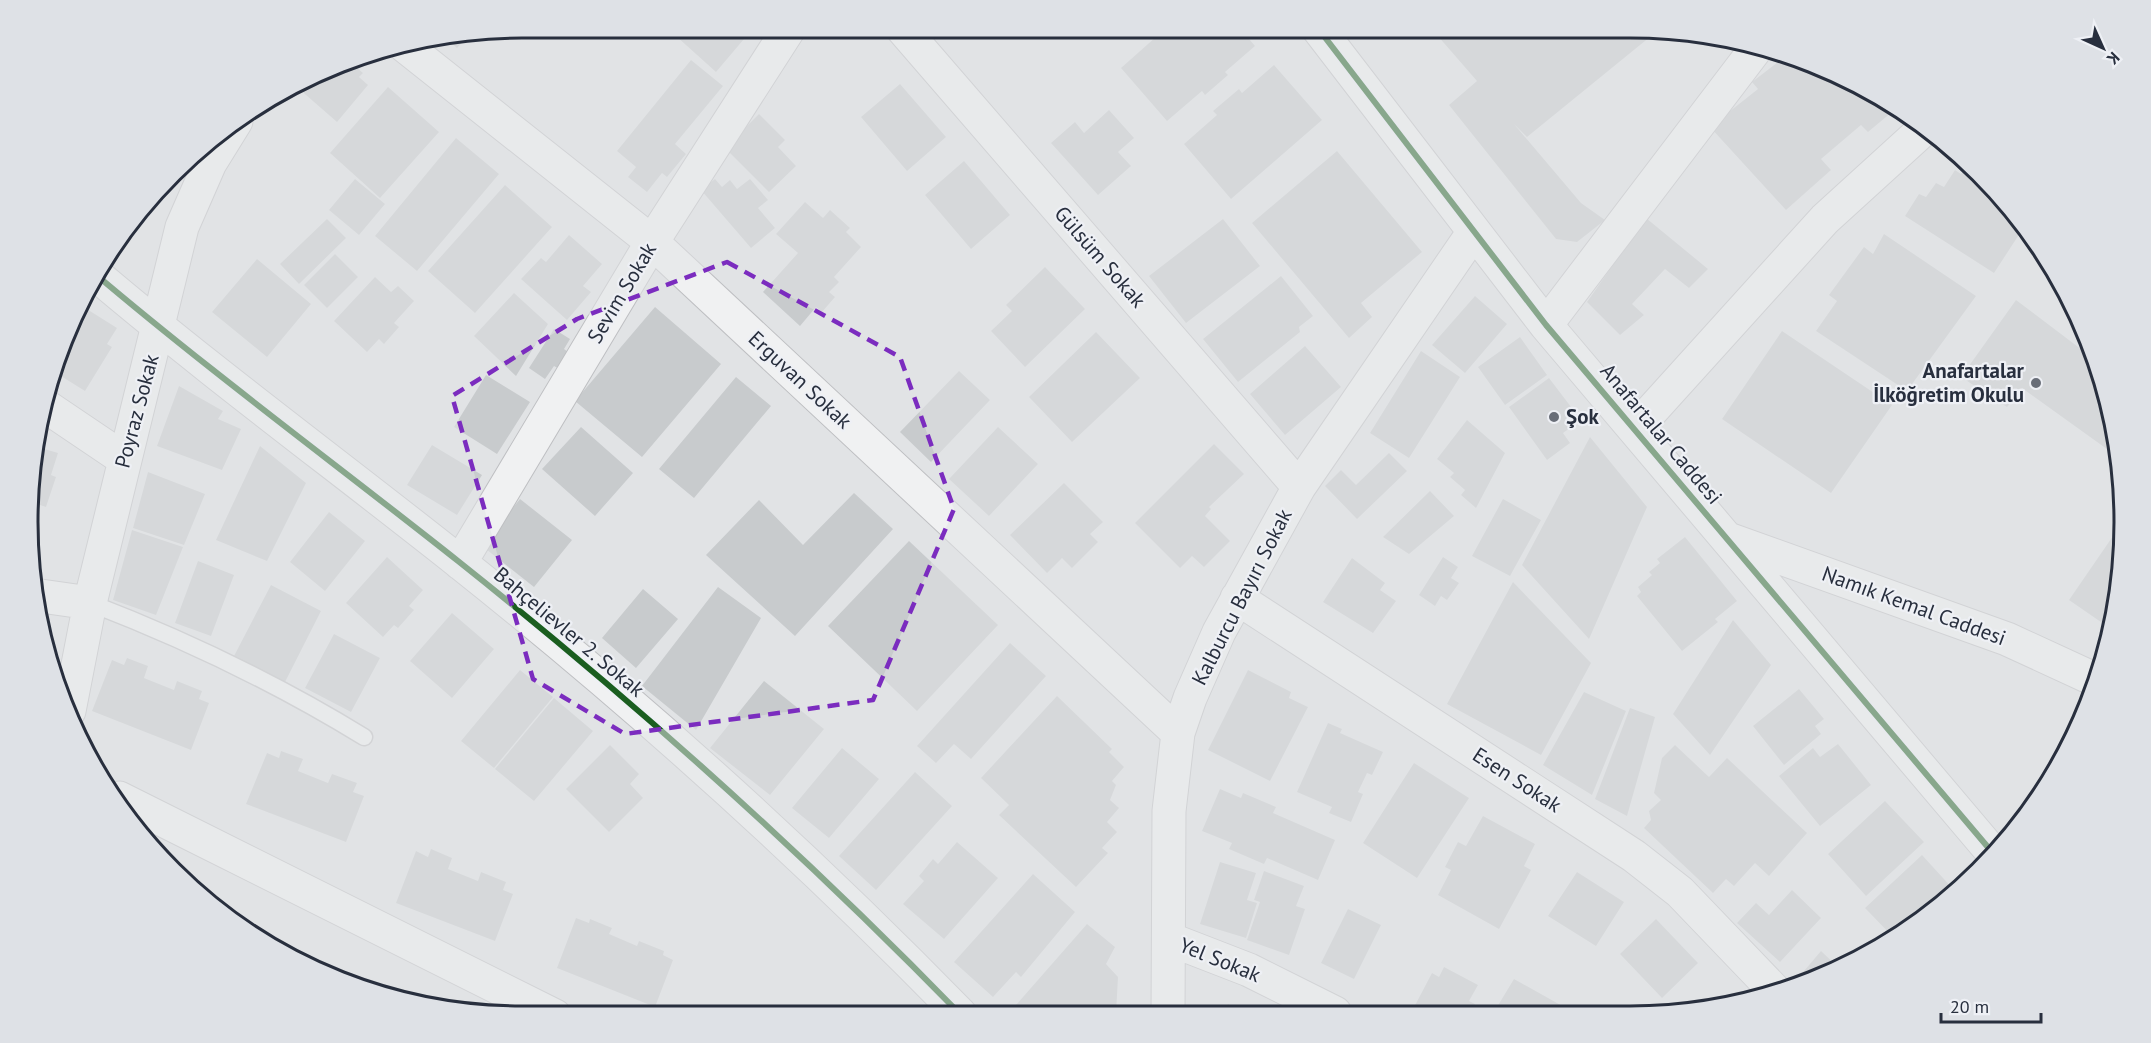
<svg xmlns="http://www.w3.org/2000/svg" width="2151" height="1043" viewBox="0 0 2151 1043" font-family="'PT Sans',sans-serif">
  <style>
    .building { fill: #c8cbcd }
    .lines { fill: none; stroke-linecap: round; stroke-linejoin: round }
    .lane-casing { stroke: #bebfc2; stroke-width: 19 }
    .street-casing { stroke: #bebfc2; stroke-width: 35 }
    .lane { stroke: #f0f1f2; stroke-width: 16 }
    .street { stroke: #f0f1f2; stroke-width: 33 }
    .cycleway-casing { stroke: #eef0f5; stroke-width: 10 }
    .cycleway { stroke: #1b5e20; stroke-width: 6 }
    .marked { fill: none; stroke: #7b2cbf; stroke-width: 4.5; stroke-dasharray: 12 8; stroke-linejoin: round }
    .poi-dot { fill: #696e78; stroke: #eef0f5; stroke-width: 2 }
    .labels { text-anchor: middle; stroke-width: 4.5; stroke-linejoin: round; paint-order: stroke }
    .street-label { font-size: 21px; fill: #282f3e; stroke: #eef0f5 }
    .poi-label { font-size: 21px; font-weight: bold; fill: #282f3e; stroke: #eef0f5; text-anchor: end }
    .rim { fill: none; stroke: #282f3e; stroke-width: 3 }
  </style>
  <rect width="100%" height="100%" fill="#e1e3e5"/>
  <path class="building" d="M666 27H731L744 39 716 72Z
    M982 27H1007L992 39Z
    M1162 27H1239L1255 46 1225 72 1228 75 1205 95 1202 91 1167 121 1121 68 1157 36 1155 33Z
    M1430 27 1653 29 1656 32 1527 137 1514 124 1581 203 1605 220 1577 242 1556 239 1449 105 1477 81Z
    M468 36 457 48 447 39Z
    M1787 55 1819 65 1898 107 1868 132 1861 125 1821 159 1831 170 1786 210 1710 127 1758 89 1752 82Z
    M691 60 723 86 675 144 686 154 667 177 662 173 647 192 628 177 636 167 617 151Z
    M349 61 363 73 359 77 368 85 337 122 298 88Z
    M1274 65 1322 120 1231 199 1184 144 1217 115 1213 111 1239 89 1242 93Z
    M900 84 946 137 907 171 861 117Z
    M388 87 439 132 380 198 330 153Z
    M1109 110 1134 138 1118 152 1131 166 1098 195 1051 143 1075 122 1084 133Z
    M759 114 785 140 778 147 796 166 769 192 725 148Z
    M456 138 499 174 417 271 375 236Z
    M1337 151 1422 252 1361 303 1372 317 1349 338 1252 223Z
    M964 161 1010 215 971 249 925 195Z
    M1969 163 1979 172 2024 227 1994 273 1905 216 1919 194 1926 197 1936 183 1944 187 1955 170 1961 174Z
    M355 179 385 204 359 235 329 210Z
    M715 179 722 187 730 180 737 189 750 179 768 200 758 208 775 228 751 248 701 190Z
    M505 185 552 227 475 313 428 271Z
    M805 202 823 218 830 210 850 228 846 232 861 247 834 277 839 282 829 292 835 297 822 312 816 307 800 326 763 292 798 253 776 234Z
    M1646 218 1708 269 1689 288 1665 269 1632 304 1644 315 1620 335 1587 302Z
    M327 219 346 238 299 284 280 264Z
    M1223 219 1260 266 1186 323 1149 276Z
    M1884 234 1976 296 1907 391 1816 331 1837 301 1829 295 1864 247 1873 254Z
    M569 235 602 264 583 286 591 292 567 320 521 279 541 258 546 262Z
    M335 254 358 277 327 308 304 285Z
    M257 259 311 304 267 357 212 312Z
    M1045 267 1085 309 1025 367 991 331 1012 311 1006 305Z
    M1281 276 1313 316 1299 327 1300 332 1238 382 1203 339Z
    M375 277 391 292 398 286 414 301 394 323 399 327 384 344 379 339 367 352 334 321Z
    M514 293 548 324 516 376 474 336Z
    M1475 296 1507 324 1465 373 1432 345Z
    M2016 300 2094 359 2115 425 2118 457 2022 388 2007 407 1961 377Z
    M82 306 117 328 107 344 112 347 85 391 56 373Z
    M655 307 721 364 642 457 575 401Z
    M554 329 570 339 564 349 573 356 563 371 554 366 545 379 529 368Z
    M1782 331 1892 405 1831 493 1722 419Z
    M1096 332 1140 378 1072 442 1029 397Z
    M1520 337 1547 375 1505 405 1478 367Z
    M1305 346 1341 387 1285 435 1250 394Z
    M1421 351 1460 377 1409 458 1370 433Z
    M959 371 990 400 931 462 900 432Z
    M486 375 530 402 497 454 454 427Z
    M736 377 771 406 694 498 659 469Z
    M1549 378 1581 420 1563 433 1570 443 1547 460 1509 407Z
    M179 386 223 411 218 419 241 429 222 470 157 446Z
    M1467 420 1505 453 1476 508 1461 495 1465 490 1450 477 1454 473 1437 459Z
    M581 427 633 473 595 516 542 469Z
    M998 427 1038 464 989 516 949 479Z
    M1590 437 1647 507 1589 639 1522 565Z
    M1214 444 1244 474 1209 507 1211 509 1205 516 1230 541 1204 567 1192 556 1180 568 1135 523Z
    M432 445 482 475 457 515 407 485Z
    M260 446 306 483 267 561 216 540Z
    M38 447 58 453 51 475 56 477 46 507 34 503 36 456Z
    M1389 453 1407 471 1357 519 1325 486 1341 470 1356 485Z
    M148 472 205 494 184 545 133 528Z
    M1064 483 1103 522 1090 534 1098 542 1072 568 1062 558 1047 573 1010 535Z
    M1430 491 1454 516 1409 554 1383 537Z
    M854 493 893 529 795 636 706 555 759 500 803 545Z
    M520 499 572 540 534 587 482 546Z
    M1503 499 1541 520 1510 576 1472 556Z
    M329 512 365 541 325 591 290 562Z
    M2124 520 2114 618 2111 629 2069 600Z
    M132 530 183 547 156 615 113 600Z
    M1685 537 1737 601 1715 619 1718 622 1682 651 1637 596 1641 592 1638 587 1652 575 1649 572 1660 563 1657 559Z
    M909 541 998 625 917 711 828 626Z
    M387 557 423 590 409 606 414 610 398 628 394 625 383 637 346 603Z
    M1443 557 1458 567 1451 578 1459 583 1447 600 1441 596 1435 606 1419 595Z
    M1352 558 1385 583 1380 590 1396 601 1373 633 1323 602Z
    M198 561 234 575 211 636 175 623Z
    M1513 582 1591 663 1541 755 1447 704Z
    M271 585 321 611 285 682 234 656Z
    M718 587 761 618 696 730 642 686Z
    M643 589 678 619 636 668 602 638Z
    M452 613 494 649 452 698 410 661Z
    M1733 620 1771 665 1710 755 1673 714Z
    M334 634 380 658 351 712 305 688Z
    M1010 643 1046 676 971 759 954 744 936 763 917 746Z
    M127 658 148 666 144 678 174 690 177 681 202 691 199 699 209 703 191 750 92 711 112 660 124 665Z
    M520 670 553 697 494 768 461 741Z
    M1248 670 1291 692 1289 698 1308 707 1270 781 1208 750Z
    M764 681 824 729 770 795 710 748Z
    M1799 689 1824 719 1815 726 1821 734 1784 765 1753 726Z
    M1584 692 1626 711 1592 795 1543 765Z
    M1057 696 1112 749 1109 752 1124 767 1112 781 1116 785 1110 800 1119 808 1107 822 1117 832 1102 848 1108 853 1076 887 999 815 1009 805 981 778Z
    M554 698 593 731 534 801 495 769Z
    M1630 708 1655 717 1627 816 1595 799Z
    M1328 723 1342 729 1340 733 1383 752 1372 775 1367 773 1358 792 1363 794 1351 822 1329 813 1332 807 1297 792Z
    M1838 744 1871 785 1820 826 1779 776 1813 748 1820 757Z
    M610 745 639 774 630 784 643 798 609 832 566 789Z
    M1675 745 1709 777 1727 758 1807 833 1769 876 1755 863 1734 886 1726 879 1713 893 1644 828 1651 820 1649 811 1661 800 1654 793 1662 758Z
    M842 748 879 779 829 838 792 808Z
    M281 751 303 759 298 771 328 783 332 774 357 783 353 792 364 796 346 842 246 804 267 753 279 758Z
    M1414 763 1469 798 1417 878 1363 843Z
    M915 772 952 806 876 890 839 856Z
    M1220 789 1241 798 1243 793 1276 807 1273 813 1335 840 1318 880 1267 858 1264 864 1229 849 1232 843 1202 831Z
    M1885 801 1924 842 1866 896 1828 854Z
    M1483 816 1535 844 1524 866 1531 870 1499 929 1438 895 1451 870 1445 867 1458 842 1466 846Z
    M957 842 998 878 944 939 903 904 924 881 919 876 933 859 938 864Z
    M431 849 452 858 448 869 478 881 481 872 506 882 503 890 513 894 495 941 396 903 416 851 428 857Z
    M1922 855 1954 890 1931 914 1892 936 1865 908Z
    M1220 862 1256 873 1247 900 1257 903 1246 938 1200 924Z
    M1264 871 1304 886 1296 906 1305 909 1289 955 1247 940 1260 902 1254 900Z
    M1577 872 1624 902 1596 946 1548 916Z
    M1033 874 1075 912 1021 977 1016 972 993 997 954 962Z
    M1792 890 1821 918 1780 962 1737 923 1756 903 1769 915Z
    M1348 909 1381 925 1354 979 1321 963Z
    M576 918 589 923 590 919 612 928 609 934 637 946 639 941 664 951 663 955 673 960 655 1007 557 968Z
    M1656 919 1698 963 1662 998 1620 954Z
    M1087 924 1115 947 1106 964 1118 977 1116 1014H1008Z
    M266 942 288 947 286 954 265 943Z
    M1821 951 1838 967 1819 978 1803 982 1798 978Z
    M1444 967 1478 985 1469 1001 1475 1004 1471 1013H1411L1432 973 1439 977Z
    M1514 979 1573 1012H1494Z
    M1228 1004 1242 1013H1222Z
    M739 1006 762 1015H722L724 1008 736 1013Z"/>
  <g class="lines">
    <defs>
      <path id="lane" d="M90 603C186 640 276 683 364 737"/>
      <path id="street" d="M901 27 1299 487
        M1317 27 1546 325 1992 852
        M405 46 652 242 1178 733
        M94 273C212 373 337 465 458 561 634 701 803 853 960 1014
        M1546 325 1758 46
        M44 405 124 459
        M1635 429 1825 219 1925 128
        M1731 540 2007 639 2096 680
        M460 563 652 242 790 27
        M34 595 90 603
        M1237 598 1634 856 1680 892 1774 990
        M69 711 90 603 182 227 210 163 236 121
        M119 798 555 1016
        M1169 939 1249 970 1335 1013
        M1168 1014 1169 811 1178 733 1190 698 1219 632 1299 487 1473 233"/>
    </defs>
    <use href="#lane" class="lane-casing"/>
    <use href="#street" class="street-casing"/>
    <use href="#lane" class="lane"/>
    <use href="#street" class="street"/>
    <defs>
      <path id="cycleway" d="M1317 27 1546 325 1992 852
        M94 273C212 373 337 465 458 561 634 701 803 853 960 1014"/>
    </defs>
    <use href="#cycleway" class="cycleway-casing"/>
    <use href="#cycleway" class="cycleway"/>
  </g>
  <path d="M0 0H2151V1043H0ZM727 262 900 357 954 509 873 700 625 734 533 679 452 396 577 319Z" fill="#e1e3e5" fill-opacity=".55" fill-rule="evenodd"/>
  <path class="marked" d="M727 262 900 357 954 509 873 700 625 734 533 679 452 396 577 319Z"/>
  <g class="poi-dot">
    <circle cx="2036" cy="383" r="6"/>
    <circle cx="1554" cy="417" r="6"/>
  </g>
  <g class="labels">
    <g class="street-label">
      <text transform="translate(1100 257) rotate(49)" y="7">Gülsüm Sokak</text>
      <text transform="translate(622 293) rotate(-59)" y="7">Sevim Sokak</text>
      <text transform="translate(800 380) rotate(43)" y="7">Erguvan Sokak</text>
      <text transform="translate(137 411) rotate(-75)" y="7">Poyraz Sokak</text>
      <text transform="translate(1661 434) rotate(50)" y="7">Anafartalar Caddesi</text>
      <text transform="translate(1242 597) rotate(-63)" y="7">Kalburcu Bayırı Sokak</text>
      <text transform="translate(1914 606) rotate(20)" y="7">Namık Kemal Caddesi</text>
      <text transform="translate(569 632) rotate(40)" y="7">Bahçelievler 2. Sokak</text>
      <text transform="translate(1517 780) rotate(33)" y="7">Esen Sokak</text>
      <text transform="translate(1220 960) rotate(22)" y="7">Yel Sokak</text>
    </g>
    <g class="poi-label">
      <text x="2024" y="378">Anafartalar<tspan x="2024" dy="24">İlköğretim Okulu</tspan></text>
      <text x="1566" y="424" text-anchor="start">Şok</text>
    </g>
  </g>
  <path d="M0 0H2151V1043H0ZM522 38H1630A484 484 0 0 1 2114 522V522A484 484 0 0 1 1630 1006H522A484 484 0 0 1 38 522V522A484 484 0 0 1 522 38Z" fill="#dee1e6" fill-rule="evenodd"/>
  <path class="rim" d="M522 38H1630A484 484 0 0 1 2114 522V522A484 484 0 0 1 1630 1006H522A484 484 0 0 1 38 522V522A484 484 0 0 1 522 38Z"/>
  <g transform="translate(2103 48) rotate(135)" stroke="#eef0f5" stroke-width="4.5" paint-order="stroke">
  <path d="M0-4.5L10 22L0 15L-10 22Z" fill="#282f3e"/>
  <text y="-9" font-size="16" font-weight="bold" text-anchor="middle" fill="#282f3e">K</text>
  </g>
  <path d="M1941 1013v9h100v-9" fill="none" stroke="#282f3e" stroke-width="3"/>
  <text x="1950" y="1013" font-size="18" fill="#282f3e" stroke="#eef0f5" stroke-width="4.5" paint-order="stroke">20 m</text>
</svg>
